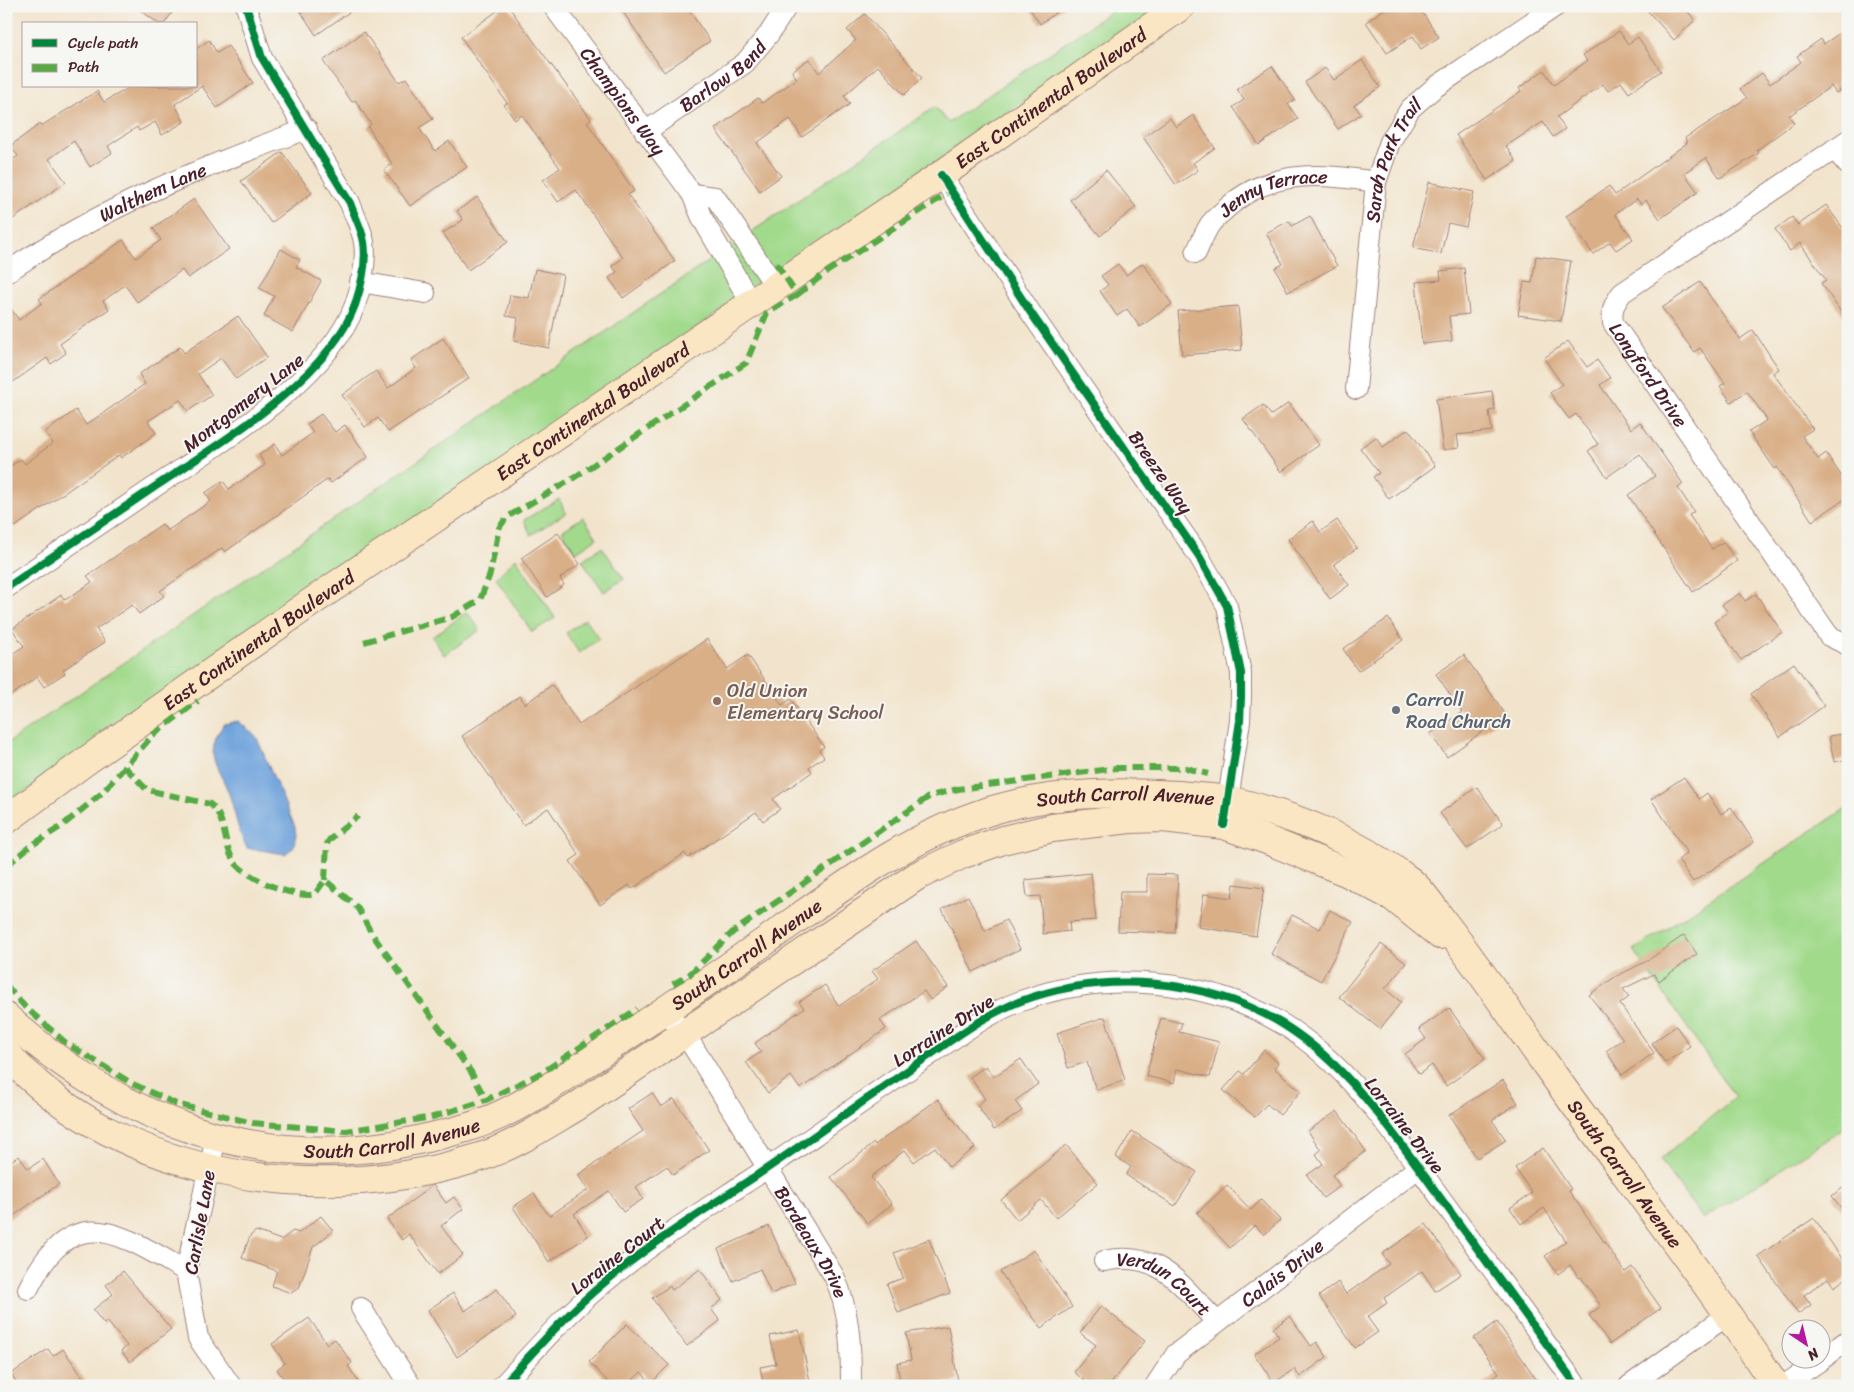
<svg xmlns="http://www.w3.org/2000/svg" width="1854" height="1392" viewBox="0 0 1854 1392" font-family="Sriracha,sans-serif">
  <style>
    .green { fill: #a2da8c; stroke: #767c5c }
    .water { fill: #6ea3db; stroke: #5c6183 }
    .building { fill: #d9af87 }
    .lines { fill: none; stroke-linecap: round; stroke-linejoin: round }
    .minor-casing { stroke: #9e827c; stroke-width: 22 }
    .secondary-casing { stroke: #9e827c; stroke-width: 30 }
    .minor { stroke: #fff; stroke-width: 20 }
    .secondary { stroke: #fbe6c4; stroke-width: 28 }
    .quiet { stroke: #57aa44; stroke-width: 6; stroke-dasharray: 12 6; stroke-linecap: butt }
    .cycleway-casing { stroke: #f6f6f2; stroke-width: 11 }
    .cycleway { stroke: #00873e; stroke-width: 8 }
    .education-dot { fill: #8d6e63; stroke: #f6f6f2; stroke-width: 2 }
    .worship-dot { fill: #6b7280; stroke: #f6f6f2; stroke-width: 2 }
    .labels { text-anchor: middle; stroke-width: 4; stroke-linejoin: round; paint-order: stroke }
    .street-label { font-size: 19px; fill: #4a1f2b; stroke: #f6f6f2 }
    .education-label { font-size: 19px; fill: #785e54; stroke: #f6f6f2; text-anchor: start }
    .worship-label { font-size: 19px; fill: #5b616d; stroke: #f6f6f2; text-anchor: start }
  </style>
  <rect width="100%" height="100%" fill="#f6f6f2"/>
  <filter id="ink" filterUnits="userSpaceOnUse"><feTurbulence type="fractalNoise" baseFrequency=".02" numOctaves="2"/><feDisplacementMap in="SourceGraphic" scale="10" xChannelSelector="R" yChannelSelector="G"/><feConvolveMatrix kernelMatrix="1 2 1 2 8 2 1 2 1" color-interpolation-filters="sRGB"/></filter>
  <filter id="wash" filterUnits="userSpaceOnUse"><feTurbulence type="fractalNoise" baseFrequency=".0096" numOctaves="4" result="noise"/><feDisplacementMap in="SourceGraphic" scale="20" xChannelSelector="R" yChannelSelector="G"/><feGaussianBlur stdDeviation="1.12" result="paint"/><feColorMatrix in="noise" values="0 0 0 0 0 0 0 0 0 0 0 0 0 0 0 0 0 1.4 0 .05"/><feComposite in="paint" operator="in"/></filter>
  <g filter="url(#wash)">
    <rect width="100%" height="100%" fill="#f2e4cc"/>
    <path class="green" d="M1119 6H1162L6 805V744L691 273 935 107 948 123Z
      M559 499 566 513 531 535 524 520Z
      M583 517 597 538 576 552 562 531Z
      M602 547 624 579 604 592 582 560Z
      M516 558 555 618 532 632 496 578Z
      M467 612 480 630 444 655 432 637Z
      M585 619 599 639 579 653 566 633Z
      M1848 807V1126L1703 1219 1660 1160 1735 1097 1634 950Z"/>
    <path class="water" d="M238 721 256 736 295 827 296 836 293 848 285 854 247 848C238 832 236 817 231 800 222 768 200 759 224 724Z"/>
    <g id="blocks">
      <path class="building" d="M135 6H177L164 24H159Z
        M297 6H358L316 35Z
        M504 6H508L591 119 587 122 634 191 628 195 675 261 623 298 609 278 617 272 612 266 623 258 576 190 558 202 543 180 560 168 522 115 515 120 504 105 507 103 461 37Z
        M619 6H686L710 41 664 72Z
        M1028 6H1065L1040 24Z
        M1389 6H1418L1439 37 1421 49 1413 36 1387 53 1366 22Z
        M1643 6H1683L1695 20 1674 40Z
        M865 14 922 78 904 95 878 66 844 96 850 104 802 137 790 119 757 143 781 176 760 191 715 129 758 98 762 103 797 79 792 71 809 59 819 73 856 40 847 30Z
        M1848 27V85L1836 93 1831 86 1789 116 1794 123 1757 150 1759 153 1720 178 1706 158 1684 173 1698 192 1660 219 1646 200 1641 204 1637 199 1615 214 1633 239 1616 250 1610 242 1593 254 1566 216 1609 186 1615 195 1687 143 1685 138 1747 98 1740 89 1762 73 1770 84 1801 62 1797 56 1821 39 1824 44Z
        M1619 31 1628 44 1638 37 1661 71 1629 93 1621 82 1608 91 1603 84 1557 117 1565 129 1553 137 1543 122 1506 146 1516 161 1487 180 1456 135 1521 91 1519 88 1544 70 1554 85 1587 61 1583 55Z
        M364 32 399 82 406 78 433 119 419 128 435 151 449 141 467 167 410 206 384 170 392 164 368 127 371 124 355 100 352 102 323 61Z
        M209 40 217 53 228 46 253 83 217 108 202 86 175 104 184 122 162 135 155 122 139 131 137 127 108 146 112 153 90 167 74 141 49 159 66 182 6 224V164L18 156 10 146 40 124 41 126 97 91 104 102 132 86H196V49Z
        M1362 60 1380 87 1354 105 1361 114 1338 129 1305 82 1325 68 1334 80Z
        M1272 66 1295 100 1288 104 1298 119 1259 145 1233 107 1244 100 1237 89Z
        M1193 115 1215 148 1193 163 1198 170 1176 185 1143 137 1170 118 1176 127Z
        M282 152 312 193 271 223 241 181Z
        M1106 170 1136 207 1100 236 1070 200Z
        M1429 182 1474 192 1466 227 1448 223 1441 254 1413 248Z
        M477 197 508 242 468 270 443 233 463 220 457 211Z
        M194 199 229 249 188 278 182 270 137 302 125 285 103 301 109 309 60 344 66 353 51 364 47 358 6 387V302L19 320 42 303 39 299 123 240 136 258 161 240 153 228Z
        M1826 205 1848 235V322L1821 283 1826 280 1800 243 1790 251 1775 229 1792 217 1798 225Z
        M1310 216 1337 266 1288 292 1275 268 1283 264 1266 233 1289 221 1292 226Z
        M281 249 300 260 296 267 321 281 293 332 264 316 274 296 259 288Z
        M1536 256 1571 261 1561 321 1518 315 1524 282 1532 283Z
        M1143 263 1172 304 1140 327 1127 309 1117 316 1100 291 1108 285 1101 276 1118 264 1126 275Z
        M1464 268 1469 314 1449 316 1452 341 1422 344 1416 282 1441 280 1440 271Z
        M535 269 563 275 549 348 514 341 518 318 506 316 510 295 529 298Z
        M1700 282 1740 339 1753 330 1779 369 1773 373 1813 429 1802 436 1818 459 1826 453 1848 486V497L1812 521 1777 467 1775 469 1749 432 1767 420 1747 391 1731 402 1720 386 1725 383 1700 348 1694 352 1662 308Z
        M1238 306 1242 350 1182 355 1178 311Z
        M238 316 267 357 236 379 221 358 198 374 212 395 188 411 180 400 148 421 156 433 121 458 119 455 15 527 6 514V469L21 459 25 464 53 443 45 432 76 410 86 425 145 384 139 374 180 347 184 353Z
        M443 338 469 378 388 432 378 418 365 427 342 395 376 371 388 388 416 368 411 360Z
        M1568 341 1587 367 1597 360 1610 378 1600 385 1631 429 1640 422 1683 484 1678 488 1694 512 1689 515 1712 549 1723 542 1737 561 1693 592 1628 495 1655 476 1640 454 1607 477 1588 451 1598 444 1576 414 1569 419 1550 393 1562 384 1544 358Z
        M1492 391 1495 410 1489 411 1492 431 1457 435 1459 448 1443 450 1436 399Z
        M1289 403 1319 445 1281 472 1243 419 1263 405 1271 415Z
        M321 414 335 432 345 425 368 457 331 483 328 479 225 552 222 548 160 591 164 596 139 614 132 605 96 629 105 642 63 670 65 673 44 687 37 677 6 699V658L24 646 12 629 61 595 65 600 92 582 87 576 162 524 167 531 211 501 205 493 223 481 229 489 265 465 259 455 275 444 282 455 313 433 307 424Z
        M1408 429 1435 466 1389 499 1373 477 1379 473 1360 448 1376 437 1383 447Z
        M1337 520 1357 548 1334 564 1349 585 1330 599 1288 539 1313 521 1320 532Z
        M558 533 580 564 560 578 564 585 547 597 521 558Z
        M1740 593 1745 601 1756 594 1782 632 1741 660 1714 622 1728 612 1722 605Z
        M1388 618 1403 640 1358 671 1343 649Z
        M707 639 727 669 748 655 782 705 791 699 824 747 819 750 824 757 809 767 812 772 773 799 780 809 763 821 756 812 688 858 685 853 632 889 629 885 600 905 570 861 579 855 548 808 523 825 462 736 520 696 525 704 552 685 579 725Z
        M1464 655 1506 715 1447 757 1430 734 1462 712 1436 674Z
        M1794 663 1824 706 1780 737 1751 694Z
        M1848 733V759L1834 762 1829 736Z
        M1684 777 1699 799 1707 793 1721 814 1731 807 1754 842 1693 882 1678 860 1687 853 1651 799Z
        M1477 787 1503 824 1467 849 1440 813Z
        M1091 873 1096 920 1069 922 1070 931 1043 934 1040 896 1027 897 1025 880Z
        M1147 874 1178 875 1175 933 1118 931 1120 892H1147Z
        M1234 884 1264 888 1256 936 1198 927 1204 894 1232 898Z
        M968 896 985 931 1006 920 1020 949 973 972 942 909Z
        M1330 910 1353 922 1321 981 1271 954 1292 915 1320 929Z
        M1684 935 1697 954 1659 981 1654 974 1623 989 1629 997 1620 1004 1654 1053 1622 1075 1606 1051 1623 1039 1589 995 1615 977 1647 961Z
        M916 941 948 987 930 1000 924 991 880 1020 886 1029 800 1089 791 1076 768 1093 746 1062 761 1052 755 1043 804 1008 799 1002 825 985 839 1006 878 979 872 971Z
        M1381 944 1406 963 1385 989 1401 1002 1380 1029 1339 997Z
        M1449 1008 1485 1059 1446 1086 1432 1065 1419 1074 1405 1054 1426 1039 1419 1029Z
        M1105 1017 1125 1080 1096 1090 1087 1062 1068 1068 1057 1033Z
        M1161 1018 1182 1023 1179 1032 1219 1042 1210 1077 1177 1069 1174 1083 1146 1076Z
        M1676 1026 1690 1046 1665 1063 1652 1043Z
        M1264 1050 1278 1063 1274 1068 1301 1091 1280 1115 1267 1104 1255 1117 1223 1090 1240 1071 1244 1074Z
        M1021 1059 1038 1084 1015 1101 1022 1111 994 1130 977 1105 985 1099 970 1077 986 1066 993 1077Z
        M1503 1080 1518 1103 1492 1120 1506 1140 1477 1158 1449 1115Z
        M652 1093 661 1107 674 1099 709 1150 673 1175 667 1166 636 1187 643 1199 623 1212 609 1191 574 1214 588 1236 549 1262 513 1207 534 1193 549 1216 588 1190 578 1175 643 1131 628 1109Z
        M938 1099 975 1148 949 1167 935 1147 914 1162 905 1150 871 1177 892 1204 868 1224 831 1177 874 1143 875 1145Z
        M1337 1111 1366 1151 1332 1175 1340 1186 1323 1198 1307 1175 1323 1164 1316 1154 1321 1150 1308 1131Z
        M1132 1131 1197 1172 1175 1206 1126 1175 1131 1167 1116 1157Z
        M1066 1145 1098 1183 1056 1218 1041 1200 1017 1220 1001 1200Z
        M1543 1148 1571 1189 1569 1191 1625 1272 1632 1267 1661 1308 1610 1344 1589 1315 1601 1306 1581 1277 1579 1278 1570 1265 1558 1274 1545 1256 1566 1241 1544 1208 1521 1224 1510 1208 1532 1193 1515 1168Z
        M19 1156 28 1169 43 1159 59 1184 6 1221V1164Z
        M1848 1184V1217L1832 1196Z
        M433 1185 446 1203 454 1197 463 1209 441 1226 463 1255 438 1274 409 1234 402 1240 387 1219Z
        M1227 1185 1251 1210 1261 1200 1280 1220 1264 1235 1255 1225 1230 1248 1197 1213Z
        M321 1216 333 1231 313 1247 299 1288 291 1293 272 1286 277 1271 242 1258 250 1236 256 1231 281 1240 293 1231 299 1233Z
        M1814 1218 1848 1267V1277L1834 1287 1828 1278 1804 1295 1811 1305 1798 1314 1758 1256Z
        M1426 1224 1461 1274 1435 1291 1422 1271 1384 1298 1387 1303 1367 1317 1378 1332 1355 1348 1319 1296 1338 1282 1346 1294 1389 1264 1382 1254Z
        M769 1226 795 1283 771 1294 760 1269 733 1281 718 1249Z
        M929 1239 950 1293 898 1313 887 1284 903 1278 894 1253Z
        M1034 1250 1072 1307 1041 1328 1000 1272Z
        M700 1269 722 1300 711 1309 720 1321 687 1346 652 1298 670 1286 672 1290Z
        M123 1271 171 1329 130 1362 121 1351 127 1346 107 1321 104 1324 93 1310 113 1294 106 1285Z
        M497 1289 516 1317 457 1357 428 1310 453 1293 465 1311Z
        M1101 1306 1145 1341 1109 1386H1091L1074 1372 1096 1345 1080 1333Z
        M1290 1316 1311 1346 1317 1342 1327 1357 1300 1377 1294 1369 1274 1383 1254 1354 1279 1337 1273 1328Z
        M309 1318 327 1344 335 1339 352 1363 348 1366 361 1386H288L277 1369 285 1363 272 1344Z
        M1497 1322 1541 1386H1481L1499 1373 1474 1338Z
        M627 1324 669 1365 651 1383 641 1372 627 1386H612L589 1362Z
        M948 1326 958 1381 930 1386H901L897 1363 911 1360 906 1333Z
        M799 1330 811 1386H764L760 1367 776 1364 770 1336Z
        M48 1349 53 1356 63 1349 89 1386H19L11 1374Z"/>
    </g>
  </g>
  <g filter="url(#ink)">
    <use href="#blocks" fill-opacity="0" stroke="#9e827c" stroke-width="1"/>
    <g class="lines">
      <defs>
        <g id="minor">
          <path id="s1" d="M553 6 692 194 702 218 751 303"/>
          <path id="s2" d="M645 132 745 63 769 34 787 6"/>
          <path id="s3" d="M1848 140 1622 293C1614 304 1611 309 1613 323L1829 636 1848 645"/>
          <path d="M1834 149 1848 165"/>
          <path d="M941 175 1031 313 1199 556 1227 606 1241 673V696L1240 721 1226 813"/>
          <path d="M692 194 715 197 776 287"/>
          <path id="s4" d="M1196 253C1200 244 1204 234 1209 226 1213 219 1222 213 1228 207 1272 168 1323 174 1376 182"/>
          <path id="s5" d="M6 273C98 209 202 167 307 129"/>
          <path d="M360 282 425 293"/>
          <path id="s6" d="M1356 389 1376 182 1390 142 1410 109 1434 88 1556 6"/>
          <path d="M6 588C56 554 106 520 156 486 220 443 328 379 355 305 361 287 367 262 364 242 362 229 354 215 350 203L262 58 246 6"/>
          <path id="s7" d="M666 1010 692 1045 834 1276C850 1311 851 1347 851 1386"/>
          <path d="M216 1138 186 1271 198 1338 231 1386"/>
          <path id="s8" d="M1104 1261C1160 1249 1181 1286 1216 1321"/>
          <path d="M28 1289C73 1199 117 1232 186 1271"/>
          <path d="M361 1308 411 1386"/>
          <path d="M1822 1359 1848 1340"/>
          <path d="M502 1386C535 1350 567 1313 605 1282 648 1246 695 1216 742 1185 779 1161 815 1135 851 1110 880 1090 908 1070 937 1050 963 1032 991 1012 1021 1001 1104 970 1208 978 1284 1025 1351 1067 1395 1136 1442 1200 1487 1262 1532 1324 1577 1386"/>
          <path id="s9" d="M1155 1386 1176 1354 1418 1168"/>
          <path d="M1629 1386 1722 1319 1730 1316"/>
          <path d="M1783 1386 1821 1360"/>
        </g>
        <g id="secondary">
          <path id="s10" d="M6 820 86 761 310 603 941 175 1181 6"/>
          <path id="s11" d="M6 1017C123 1122 262 1175 418 1140 450 1133 482 1125 512 1109 544 1092 574 1071 604 1051 659 1015 713 978 767 940 838 890 908 835 993 810 1052 792 1117 791 1178 795 1195 797 1215 797 1232 801 1294 815 1359 842 1410 881 1424 892 1434 910 1445 924 1480 970 1513 1018 1547 1066 1623 1173 1704 1276 1776 1386"/>
          <path d="M6 1053C121 1182 329 1209 486 1155 519 1143 547 1124 576 1107L917 876 963 854 1003 840 1052 828 1130 819 1163 818 1224 825 1267 840 1346 872 1393 897 1440 935"/>
        </g>
      </defs>
      <use href="#minor" class="minor-casing"/>
      <use href="#secondary" class="secondary-casing"/>
      <use href="#minor" class="minor"/>
      <use href="#secondary" class="secondary"/>
      <path class="quiet" d="M1842 6 1848 14
        M797 295 828 271 951 191
        M364 642 452 617 480 600 490 574 499 528 507 517 569 481 746 363 767 313 797 295 774 260
        M125 767 147 790 210 804C226 817 223 842 233 860 243 877 297 900 315 894L325 880 357 907 372 934 471 1072 486 1100
        M6 866 29 847 62 826 102 793 153 735 198 701
        M325 880 327 844 329 840 358 816
        M673 984 689 975 733 932 930 796 958 789 1117 768H1186L1208 774
        M6 985 25 1007 66 1043 131 1083 176 1104 253 1123 346 1131 433 1117 486 1100 543 1072 637 1009"/>
      <defs>
        <path id="cycleway" d="M941 175 1031 313 1199 556 1227 606 1241 673V696L1240 721 1224 825
          M6 588C56 554 106 520 156 486 220 443 328 379 355 305 361 287 367 262 364 242 362 229 354 215 350 203L262 58 246 6
          M502 1386C535 1350 567 1313 605 1282 648 1246 695 1216 742 1185 779 1161 815 1135 851 1110 880 1090 908 1070 937 1050 963 1032 991 1012 1021 1001 1104 970 1208 978 1284 1025 1351 1067 1395 1136 1442 1200 1487 1262 1532 1324 1577 1386"/>
      </defs>
      <use href="#cycleway" class="cycleway-casing"/>
      <use href="#cycleway" class="cycleway"/>
    </g>
  </g>
  <circle class="education-dot" cx="717" cy="701" r="5"/>
  <circle class="worship-dot" cx="1396" cy="710" r="5"/>
  <g class="labels">
    <g class="street-label">
      <text dy="7" stroke="none"><textPath href="#s2" startOffset="96">Barlow Bend</textPath></text>
      <text dy="7" stroke="none"><textPath href="#s10" startOffset="1270">East Continental Boulevard</textPath></text>
      <text dy="7" stroke="none"><textPath href="#s1" startOffset="118">Champions Way</textPath></text>
      <text dy="7" stroke="none"><textPath href="#s6" startOffset="234">Sarah Park Trail</textPath></text>
      <text dy="7" stroke="none"><textPath href="#s5" startOffset="168">Walthem Lane</textPath></text>
      <text dy="7" stroke="none"><textPath href="#s4" startOffset="106">Jenny Terrace</textPath></text>
      <text dy="7" stroke="none"><textPath href="#s3" startOffset="368">Longford Drive</textPath></text>
      <text transform="translate(243 402) rotate(-38)" y="7">Montgomery Lane</text>
      <text dy="7" stroke="none"><textPath href="#s10" startOffset="715">East Continental Boulevard</textPath></text>
      <text transform="translate(1161 472) rotate(55)" y="7">Breeze Way</text>
      <text dy="7" stroke="none"><textPath href="#s10" startOffset="310">East Continental Boulevard</textPath></text>
      <text dy="7" stroke="none"><textPath href="#s11" startOffset="1249">South Carroll Avenue</textPath></text>
      <text dy="7" stroke="none"><textPath href="#s11" startOffset="828">South Carroll Avenue</textPath></text>
      <text transform="translate(943 1030) rotate(-33)" y="7">Lorraine Drive</text>
      <text transform="translate(1405 1125) rotate(52)" y="7">Lorraine Drive</text>
      <text dy="7" stroke="none"><textPath href="#s11" startOffset="422">South Carroll Avenue</textPath></text>
      <text dy="7" stroke="none"><textPath href="#s11" startOffset="1916">South Carroll Avenue</textPath></text>
      <text transform="translate(199 1222) rotate(-80)" y="7">Carlisle Lane</text>
      <text dy="7" stroke="none"><textPath href="#s7" startOffset="274">Bordeaux Drive</textPath></text>
      <text transform="translate(617 1255) rotate(-38)" y="7">Loraine Court</text>
      <text dy="7" stroke="none"><textPath href="#s9" startOffset="172">Calais Drive</textPath></text>
      <text dy="7" stroke="none"><textPath href="#s8" startOffset="68">Verdun Court</textPath></text>
    </g>
    <g class="education-label">
      <text x="727" y="697">Old Union<tspan x="727" dy="22">Elementary School</tspan></text>
    </g>
    <g class="worship-label">
      <text x="1406" y="706">Carroll<tspan x="1406" dy="22">Road Church</tspan></text>
    </g>
  </g>
  <rect width="1854" height="1392" fill="none" stroke="#f6f6f2" stroke-width="25"/>
  <rect x="22" y="22" width="175" height="65" fill="#f6f6f2" stroke="#b1a0a2"/>
  <rect x="32" y="39" width="25" height="8" fill="#00873e" stroke="#b1a0a2"/>
  <text x="68" y="48" font-size="15" fill="#4a1f2b">Cycle path</text>
  <rect x="32" y="64" width="25" height="8" fill="#57aa44" stroke="#b1a0a2"/>
  <text x="68" y="72" font-size="15" fill="#4a1f2b">Path</text>
  <g transform="translate(1806 1344) rotate(145)"><circle r="24" fill="#f6f6f2" stroke="#b1a0a2"/>
  <path d="M0-4L9 19L0 12L-9 19Z" fill="#b5179e"/>
  <text y="-8" font-size="14" font-weight="bold" text-anchor="middle" fill="#4a1f2b">N</text>
  </g>
</svg>
